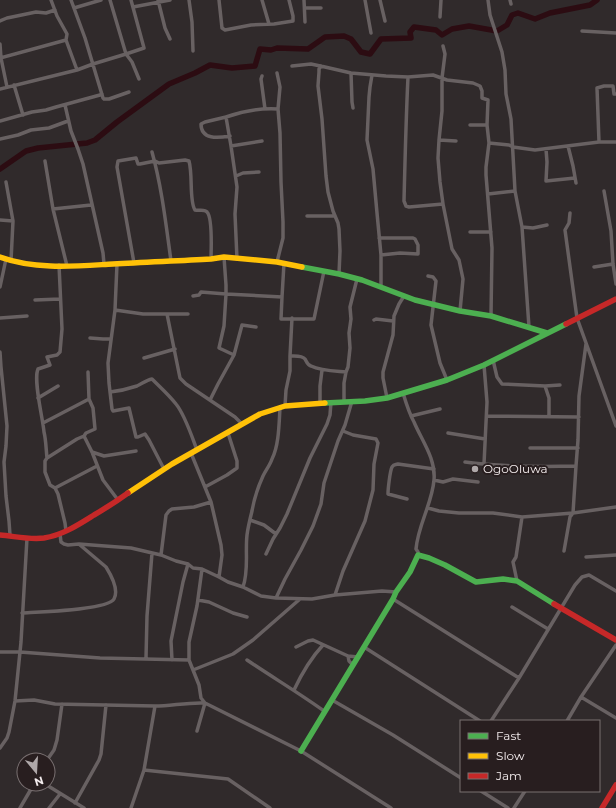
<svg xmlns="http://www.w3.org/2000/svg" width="616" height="808" viewBox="0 0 616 808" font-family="Montserrat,sans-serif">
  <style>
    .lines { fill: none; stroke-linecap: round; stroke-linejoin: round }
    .river { stroke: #2c0c12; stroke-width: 5.5 }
    .street { stroke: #686162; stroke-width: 3.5 }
    .fast { stroke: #4caf50; stroke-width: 5.5 }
    .slow { stroke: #ffc107; stroke-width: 5.5 }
    .jam { stroke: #c62828; stroke-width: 5.5 }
    .poi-dot { fill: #afa8a9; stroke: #281e1f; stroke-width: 1.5 }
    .labels { text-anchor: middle; stroke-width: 4; stroke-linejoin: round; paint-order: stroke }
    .poi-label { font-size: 12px; fill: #f3eced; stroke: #281e1f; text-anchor: start }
  </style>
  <rect width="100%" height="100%" fill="#302a2b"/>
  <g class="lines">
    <path class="river" d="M0 169 26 151 38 148 87 143 95 140 117 122 169 84 195 73 210 65 232 68 255 66 260 49 271 50 277 48 308 49 325 37 344 36 351 39 361 52 370 54 381 39 411 38 410 32 414 27 436 30 442 35 452 29 469 26 497 31 507 25 512 15 518 13 535 19 550 13 590 5 597 0"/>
    <path class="street" d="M51 0 57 16 67 34 66 40 77 70
      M71 0 85 38 103 98 104 99H109L129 92
      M110 0 126 54 144 48 131 0
      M158 0 165 28 170 39
      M189 0 192 22 193 51
      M219 0 222 28 225 30 251 25 274 24 293 21V16L289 0
      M262 0 269 24
      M304 0 305 22
      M365 0 371 33
      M380 0 385 21
      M488 0 490 15 502 52 505 70 506 94 511 119 515 191 522 227 529 327
      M510 0 511 4
      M133 7 170 0
      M74 8 101 0
      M305 8H321
      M440 17 441 0
      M0 21 7 18 12 17 36 12 46 13 55 10
      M582 31 616 33
      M0 44 1 58 7 87
      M0 58 66 40
      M292 66 311 64 325 67 351 73 386 76 408 77 433 75 447 80 473 83 480 86 482 91V98L488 100 487 125
      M321 66 319 69V72L318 86 322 119 326 176 328 192 333 211 338 223 339 229 340 251 339 274
      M277 73 280 87 278 109
      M351 73 352 102 353 108
      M372 75 370 87 369 97 367 140 373 169 377 213 381 255V287
      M262 76 261 79 265 109
      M408 77C406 118 405 160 404 201L406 206 409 207 443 204 452 249 459 260 463 279 460 311
      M14 85 23 115
      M0 89 77 70 93 64 126 54 132 62 139 79
      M65 105 71 131 78 149 83 164 103 253 104 264
      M226 117 205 122 201 124C201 140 218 138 230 136
      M0 121 32 112 46 110 56 107 100 95 102 94
      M470 125H487L489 143 486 167V175L492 248 491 316
      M0 139 18 135 31 130 49 128 68 121
      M439 140 456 141
      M599 142 597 88 604 86H613L614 94H616
      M489 143 509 145 513 147 535 150 599 142H616
      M231 146 262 141
      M568 146 573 166 576 183
      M546 149 547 162 546 181 575 178
      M152 152C162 188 166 225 171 261
      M45 161 53 209 67 266
      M236 176 243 173 259 172
      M6 182 13 221 11 261
      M604 191 611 231 613 264 616 284
      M488 194 515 191
      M443 204 440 182 438 158 439 140 442 111V78L445 54 443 46
      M53 209 91 205
      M570 213 569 223 565 230 577 318 616 426
      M307 216H335
      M0 220 13 221
      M522 227 533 228 547 225
      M470 232H491
      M379 238H413L415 239 418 245V254L400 253 381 255
      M224 257 226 285V294L224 326 219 348 234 355
      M237 259 235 214 237 187 231 146 226 117C243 111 261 108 278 109L280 133 281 182 283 222V238L277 262
      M134 263 117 167 118 161 136 158 138 164H140L155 161 159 163 185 160 189 161C193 175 189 201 195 210 199 211 205 209 207 212 213 218 211 251 211 259
      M117 264 115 310 108 363 109 383 112 409 113 411 129 408 136 437H138L145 434 149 440 164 469
      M59 265 62 329 60 352 57 355 47 357 50 365 38 369C33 380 43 419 44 432 46 440 46 449 47 458L45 461V472L50 485 55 488 58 494 65 523 66 531
      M594 267 613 264
      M428 276 433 277 436 281 431 325 440 363 447 380
      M0 287 6 259
      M193 296 199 295 201 292 226 294 282 297 284 263
      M282 297 281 319H314L324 271
      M35 300 60 299
      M115 310 143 314H188
      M167 314 180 378 186 384 235 417 242 424
      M0 318 27 316
      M374 320 376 319 393 321
      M90 338 103 339H111
      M0 352 1 367 0 368
      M290 356C294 356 302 355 305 359 307 362 307 365 311 366 321 371 334 371 346 372
      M144 358 175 349
      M493 360 497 377 502 384 545 386 560 385
      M484 365 487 402 484 464
      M1 367 7 426 6 446 4 462 6 496 9 521 10 535
      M545 386 549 398V416
      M110 392C119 391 128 389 137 386 142 384 146 380 152 379 160 387 169 395 176 404 185 415 192 437 197 450
      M403 393C406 403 409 413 414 422 422 441 436 459 434 480 432 504 418 525 416 549L418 552V555
      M38 398 58 386
      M387 398 383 378V372L393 335 394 316 399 304 404 296
      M210 400 218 384 234 355 242 325 256 327
      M344 402V383L346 372 348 367 350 348 349 333 351 319 350 307 357 279
      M320 403V386L322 370
      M285 406 286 390 290 371V356L292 318
      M411 416 440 409
      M487 416 579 417
      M43 423 89 399
      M448 433 485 439
      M84 436 92 452 103 480 118 500
      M530 448H578
      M92 452 104 456 136 451
      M191 453 211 502 221 545 222 555 219 577
      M47 458 77 439 84 436 86 433 95 429 93 408 89 399 88 372
      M465 462C502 467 539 467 576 466
      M434 480 443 482 453 479 478 482
      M205 487 227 475 237 468V461L228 433
      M55 488 97 466
      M407 499 388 494C388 489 390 471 392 467 394 464 395 465 398 464L434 469
      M428 508 439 511 459 513H493L522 517 573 513 616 507
      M250 520 264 525 276 534
      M60 534 61 542 64 544 68 545 79 544 131 548 161 555 176 561 188 564 193 568 202 569 219 577 228 582 243 587 261 596 276 598 312 599 335 595 382 591 396 592
      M564 551 570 517 573 513 576 466 578 440 579 396 586 344
      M266 554 273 539 280 528 287 514 310 458 327 424 330 415 331 402
      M161 555 166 515 169 511 172 509 194 507 211 502
      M586 557 616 555
      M202 569 197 606 189 642V660L199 685 201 698 205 703 301 751 391 808
      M517 581 513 562 516 557 522 517
      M243 587C249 570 245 553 247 535 248 527 250 519 252 511 254 499 258 487 263 476 266 470 270 465 272 459 279 445 279 424 280 408
      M335 595 343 571 365 521 373 490 374 464 378 443 376 439 353 435 343 431
      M276 598 285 579 301 550 313 526 321 504 324 483 338 441 345 425 352 401
      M393 599 519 678
      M198 600 209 602 233 613 247 617
      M512 607 548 629
      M22 613C37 612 108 610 114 599 119 590 111 575 106 567L80 545
      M296 647 308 641 313 640 348 656 358 657
      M364 647 480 721
      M0 652H20L100 658 189 660
      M348 656 349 661 353 665
      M146 658 147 616 152 553
      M172 660 171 641 183 582 188 564
      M247 660C272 677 299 693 324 711
      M193 670 233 654 253 640 300 599
      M294 690C302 673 310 659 323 645
      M581 697 616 718
      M332 700 393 735 461 778
      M15 701 34 700 55 704 155 706C171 706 188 702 205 703L197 731
      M491 721 519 678 575 585 582 577 589 575 616 591
      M567 721 581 697 616 645
      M0 748 7 738 9 732 15 701 21 642 27 538
      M47 760 54 750 57 740 62 704
      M144 770 228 779 270 808
      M45 784 84 808
      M481 791 508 808
      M75 803 99 760 101 754 106 705
      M20 808 34 784
      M49 808 60 794
      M131 808 144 770 155 706
      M514 808 525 791"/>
    <path class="fast" d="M302 267 339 274 362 280 415 300 460 311 491 316 547 333
      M325 403 365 401 387 398 447 380 484 365 566 324
      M301 751 393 599 396 592 410 572 418 555 429 558 445 565 476 582 503 579 517 581 554 604"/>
    <path class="slow" d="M0 257C36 270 76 266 113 264 145 262 178 261 211 259L224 257 277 262 302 267
      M128 493 172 464 260 414 285 406 325 403"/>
    <path class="jam" d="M566 324 616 299
      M0 535C14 536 29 540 44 538 63 535 78 525 94 515 106 508 117 501 128 493
      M554 604 616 640
      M602 808 616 785"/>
  </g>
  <circle class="poi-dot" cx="475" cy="469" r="4"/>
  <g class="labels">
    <g class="poi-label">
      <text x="483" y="473">OgoOluwa</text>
    </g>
  </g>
  <rect x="460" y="720" width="140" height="72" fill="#281e1f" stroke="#797071"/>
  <rect x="468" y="733" width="20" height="6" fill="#4caf50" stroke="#797071"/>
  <text x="496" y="740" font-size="12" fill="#f3eced">Fast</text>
  <rect x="468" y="753" width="20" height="6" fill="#ffc107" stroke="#797071"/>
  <text x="496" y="760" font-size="12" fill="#f3eced">Slow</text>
  <rect x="468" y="773" width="20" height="6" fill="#c62828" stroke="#797071"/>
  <text x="496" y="780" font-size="12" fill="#f3eced">Jam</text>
  <g transform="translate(36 772) rotate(162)"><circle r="19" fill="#281e1f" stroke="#797071"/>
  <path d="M0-3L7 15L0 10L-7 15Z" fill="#afa8a9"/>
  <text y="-6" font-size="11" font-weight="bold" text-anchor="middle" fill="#f3eced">N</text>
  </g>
</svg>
